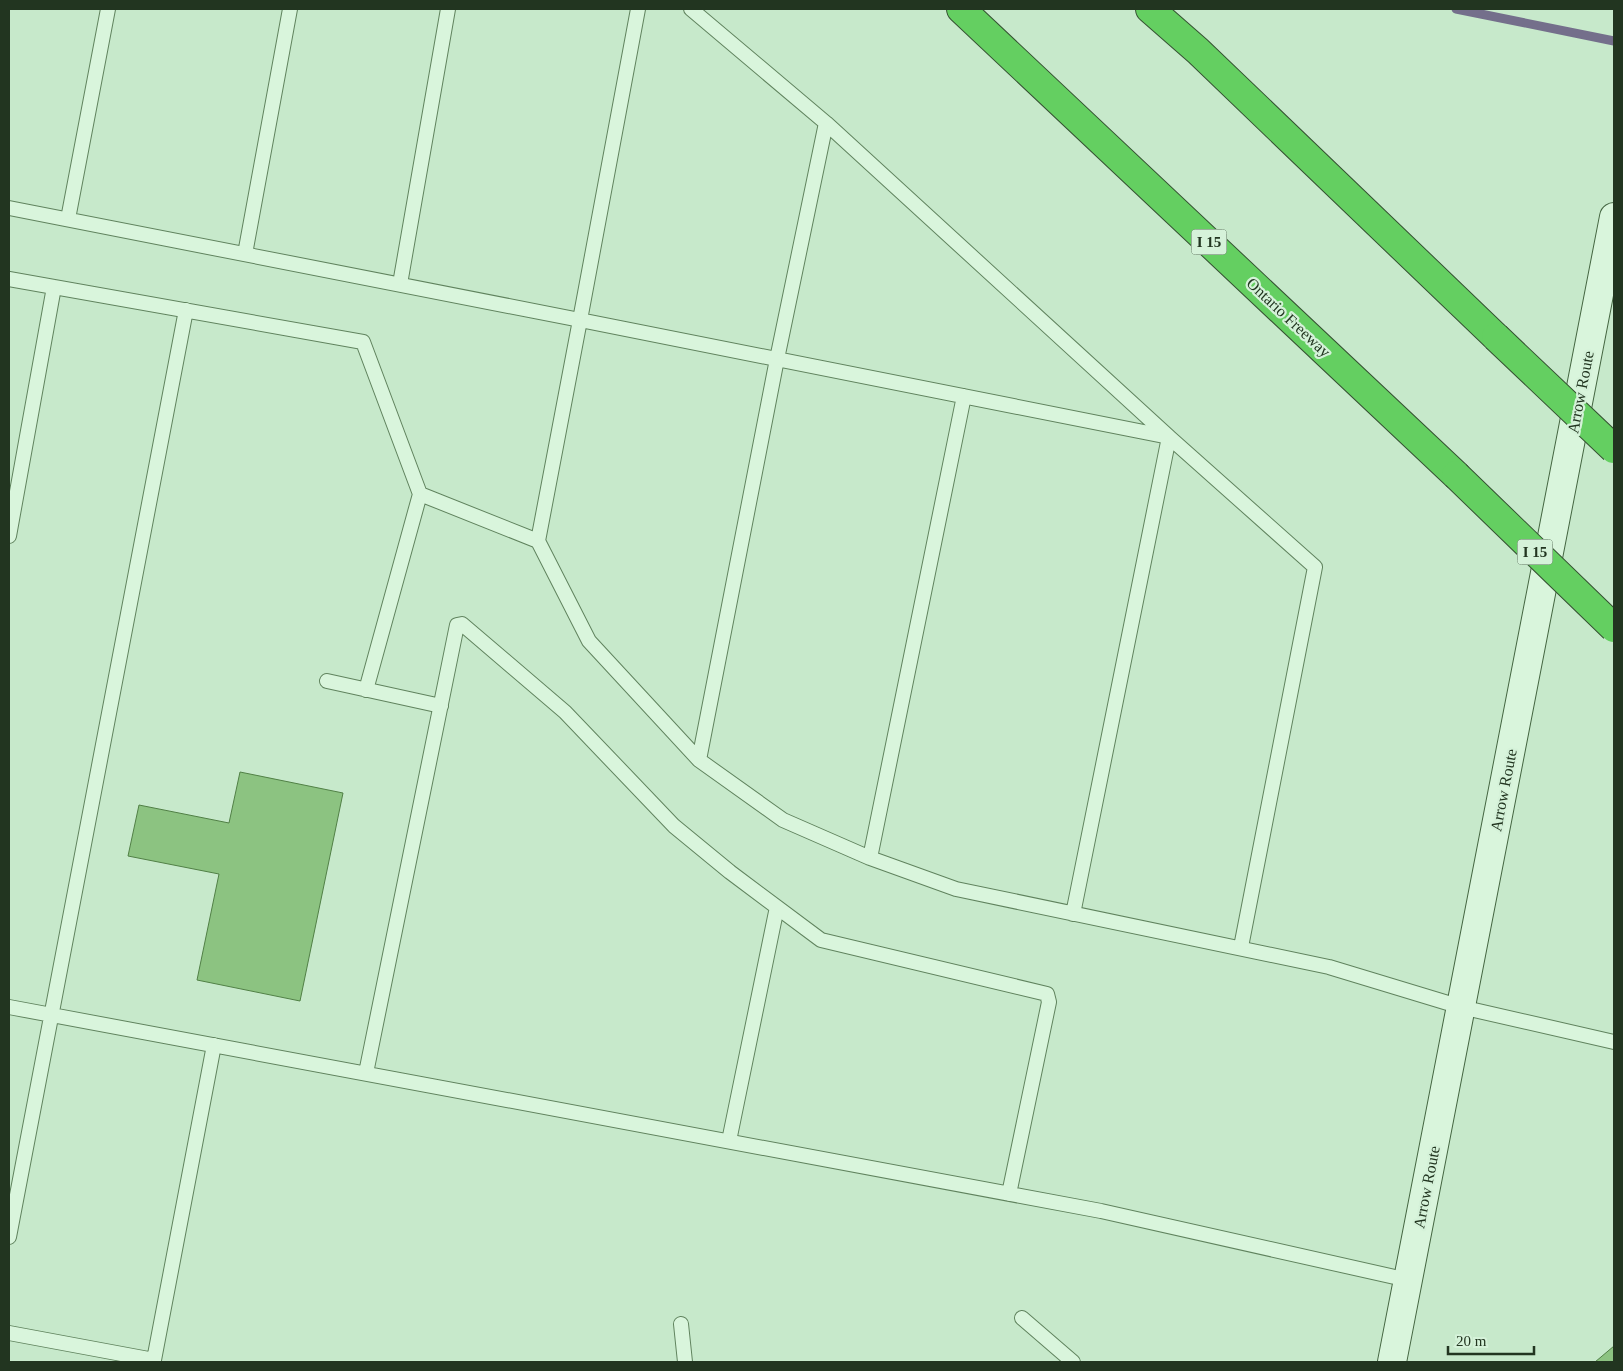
<svg xmlns="http://www.w3.org/2000/svg" width="1623" height="1371" viewBox="0 0 1623 1371" font-family="'Times New Roman',serif">
  <style>
    .lines { fill: none; stroke-linecap: round; stroke-linejoin: round }
    .stream { stroke: #746f8b; stroke-width: 9 }
    .building { fill: #8cc381; stroke: #518046 }
    .lane-casing { stroke: #60835e; stroke-width: 16 }
    .secondary-casing { stroke: #446541; stroke-width: 30 }
    .highway-casing { stroke: #355132; stroke-width: 30 }
    .lane { stroke: #d9f5dc; stroke-width: 14 }
    .secondary { stroke: #d9f5dc; stroke-width: 28 }
    .highway { stroke: #64cf61; stroke-width: 28 }
    .highway-bridge-casing { stroke: #355132; stroke-width: 30; stroke-linecap: butt }
    .highway-bridge { stroke: #64cf61; stroke-width: 28 }
    .labels { text-anchor: middle; stroke-width: 4.5; stroke-linejoin: round; paint-order: stroke }
    .shield { fill: #d5f2d9; stroke: #586e58; stroke-width: 1 }
    .shield-label { font-size: 15px; font-weight: bold; fill: #223520 }
    .street-label { font-size: 16px; fill: #223520; stroke: #d5f2d9 }
  </style>
  <rect width="100%" height="100%" fill="#c7e9cb"/>
  <g class="lines">
    <path class="stream" d="M1456 9 1614 41"/>
  </g>
  <path class="building" d="M240 772 343 793 300 1001 197 980 219 874 128 856 139 805 229 823Z
    M1614 1346V1362H1594H1595Z"/>
  <g class="lines">
    <defs>
      <path id="lane" d="M691 9 826 123 1169 437 1073 914
        M9 208 580 320 638 9
        M68 219 108 9
        M245 254 290 9
        M9 279 363 342 420 494 366 690
        M400 284 448 9
        M420 494 538 541
        M9 536 54 287
        M327 681 441 706
        M699 760 777 359 826 123
        M870 858 964 396
        M1241 947 1315 567 1169 437 580 320 538 541 589 641 699 760 783 820 870 858 956 889 1329 967 1461 1007 1614 1042
        M9 1007 1101 1211 1408 1280
        M366 1073 457 625 462 624 565 712 674 826 730 872 821 940 1047 994 1049 1002 1009 1194
        M729 1141 777 907
        M9 1237 186 310
        M1022 1318 1073 1362
        M681 1324 685 1362
        M9 1333 154 1360 214 1045"/>
      <path id="secondary" d="M1392 1362 1614 217"/>
      <path id="highway" d="M961 9 1456 475
        M1150 9 1198 51 1496 337"/>
    </defs>
    <use href="#lane" class="lane-casing"/>
    <use href="#secondary" class="secondary-casing"/>
    <use href="#highway" class="highway-casing"/>
    <use href="#lane" class="lane"/>
    <use href="#secondary" class="secondary"/>
    <use href="#highway" class="highway"/>
    <defs>
      <path id="highway-bridge" d="M1496 337 1614 449
        M1456 475 1614 628"/>
    </defs>
    <use href="#highway-bridge" class="highway-bridge-casing"/>
    <use href="#highway-bridge" class="highway-bridge"/>
  </g>
  <g class="labels">
    <g class="shield">
      <rect x="1191.5" y="229.5" width="35" height="25" rx="4"/>
      <rect x="1517.5" y="539.5" width="35" height="25" rx="4"/>
    </g>
    <g class="shield-label">
      <text x="1209" y="247">I 15</text>
      <text x="1535" y="557">I 15</text>
    </g>
    <g class="street-label">
      <text transform="translate(1289 317) rotate(43)" y="6">Ontario Freeway</text>
      <text transform="translate(1580 392) rotate(-79)" y="6">Arrow Route</text>
      <text transform="translate(1503 790) rotate(-79)" y="6">Arrow Route</text>
      <text transform="translate(1426 1187) rotate(-79)" y="6">Arrow Route</text>
    </g>
  </g>
  <rect width="1623" height="1371" fill="none" stroke="#223520" stroke-width="20"/>
  <path d="M1448 1346v8h86v-8" fill="none" stroke="#223520" stroke-width="2.5"/>
  <text x="1456" y="1346" font-size="15" fill="#223520" stroke="#d5f2d9" stroke-width="4" paint-order="stroke">20 m</text>
</svg>
